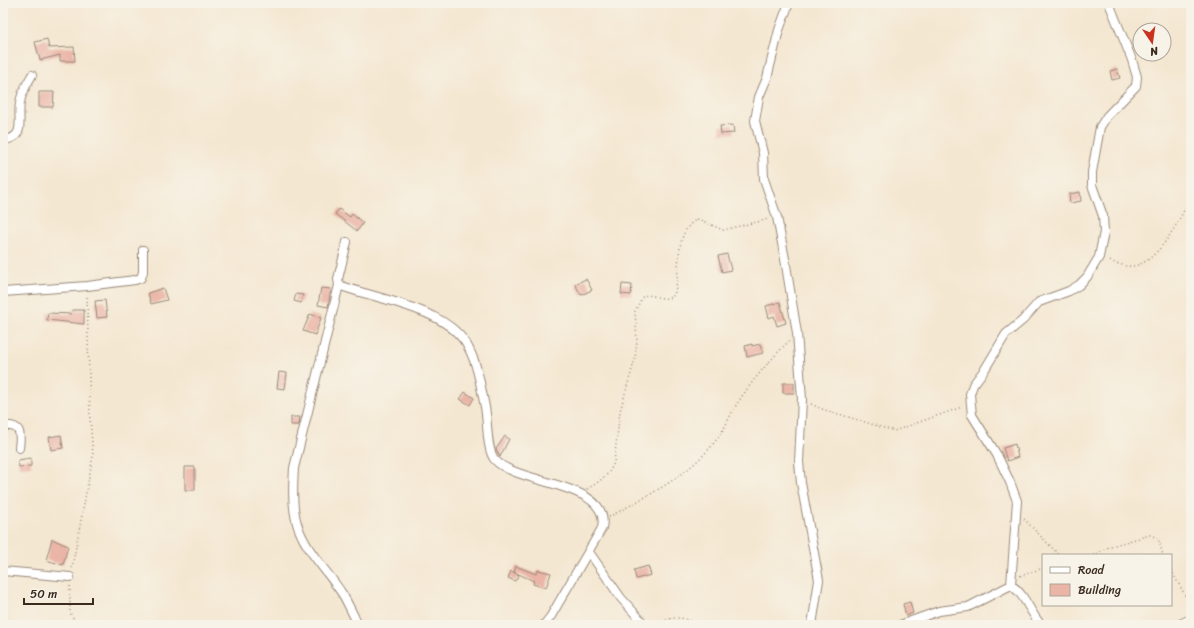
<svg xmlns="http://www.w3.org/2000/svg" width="1194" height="628" viewBox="0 0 1194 628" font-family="Sriracha,sans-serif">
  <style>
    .building { fill: #eab4a6 }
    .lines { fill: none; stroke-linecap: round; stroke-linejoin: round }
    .minor-casing { stroke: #988878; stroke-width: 10 }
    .path { stroke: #988878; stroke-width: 1.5; stroke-dasharray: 1 3; stroke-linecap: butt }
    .minor { stroke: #fff; stroke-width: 8 }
  </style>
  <rect width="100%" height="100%" fill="#f7f3e8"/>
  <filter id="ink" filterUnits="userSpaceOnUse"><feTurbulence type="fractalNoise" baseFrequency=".025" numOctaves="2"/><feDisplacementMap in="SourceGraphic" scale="8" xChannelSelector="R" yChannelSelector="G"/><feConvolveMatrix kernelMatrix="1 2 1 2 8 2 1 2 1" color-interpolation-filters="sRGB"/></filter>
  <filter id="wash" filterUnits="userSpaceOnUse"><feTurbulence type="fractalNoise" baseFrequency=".012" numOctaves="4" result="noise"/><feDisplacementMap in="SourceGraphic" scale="16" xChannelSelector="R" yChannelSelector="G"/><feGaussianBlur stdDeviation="0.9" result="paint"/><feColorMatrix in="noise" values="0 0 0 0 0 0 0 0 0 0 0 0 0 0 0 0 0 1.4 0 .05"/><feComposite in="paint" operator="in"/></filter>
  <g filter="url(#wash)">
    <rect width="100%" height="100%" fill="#f4e7d1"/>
    <g id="blocks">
      <path class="building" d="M47 39 49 48 74 47 75 61H60V55L40 60 35 42Z
        M1117 69 1120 78 1112 80 1110 71Z
        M39 92H54L53 107H39Z
        M733 125 734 133 721 134 720 126Z
        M1080 192 1081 201 1070 203 1069 194Z
        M339 209 350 217 352 214 363 223 357 231 335 214Z
        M727 254 731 270 722 272 718 256Z
        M586 279 592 290 581 295 575 284Z
        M622 284 632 285 631 295 621 294Z
        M163 288 167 300 151 304 148 293Z
        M321 288 331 289 328 307 318 305Z
        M296 294 303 295 301 303 294 301Z
        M105 300 107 317 97 318 95 301Z
        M780 302 786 323 777 326 774 316 769 318 766 306Z
        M72 310H84V324L47 320 48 313 71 314Z
        M310 314 321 318 315 335 303 331Z
        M752 344V346L760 344 763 353 747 357 745 346Z
        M279 372 287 373 285 389 277 388Z
        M783 383H794V393H783Z
        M465 392 474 398 470 405 460 399Z
        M291 417H300L299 425H291Z
        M61 435 63 448 51 450 49 437Z
        M505 436 509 439 500 457 496 449Z
        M1015 444 1018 457 1007 461 1003 448Z
        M31 458V466L19 467 18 460Z
        M185 467H195V490H185Z
        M52 539 68 546 63 565 46 560Z
        M516 566 536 574 538 570 551 573 546 588 533 584 534 581 514 572Z
        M648 566 651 575 636 579 634 570Z
        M511 571 519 575 515 581 508 578Z
        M910 602 913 613 906 616 903 604Z"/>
    </g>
  </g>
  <g filter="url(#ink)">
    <use href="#blocks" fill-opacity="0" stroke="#988878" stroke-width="1"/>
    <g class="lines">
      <defs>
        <path id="minor" d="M789 3 779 30 767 78 759 97 755 121 763 153 764 179 777 217 785 259 797 333 802 399 799 462 801 483 819 580 812 625
          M3 140C27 138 17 120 20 103 21 93 27 84 32 75
          M347 242 338 279 339 285C377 300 450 308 469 349 478 366 481 388 485 407 488 421 486 450 495 460 518 485 612 482 602 528L551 616 544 625
          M339 285 294 468C293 485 292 503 296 520 303 549 328 571 343 595 349 605 353 616 359 625
          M3 292 87 286 135 280 141 278 143 272V250
          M3 426C21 424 21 433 19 448
          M589 552 621 598 645 625
          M3 571 70 577
          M1011 585 1017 501 1010 482 997 455 972 415 970 394 973 385 985 369 1006 334 1023 320 1039 302 1069 291 1079 285 1087 277 1099 257 1104 232 1103 216 1092 185V172L1100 127 1107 116 1136 86 1137 77 1132 60 1109 3
          M900 625 939 611 968 607 1011 585C1025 594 1030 613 1041 625
          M1178 625 1191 619"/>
      </defs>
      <use href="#minor" class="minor-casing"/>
      <path class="path" d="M1106 260C1113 262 1120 265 1127 266 1156 270 1181 217 1191 196
        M811 404 822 409 894 431 962 407
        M587 489C599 482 610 475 614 462L620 411 635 359 637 341 635 311 643 296C653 293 666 303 674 295 682 272 672 231 698 219L723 230 769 219
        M609 517C647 496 691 475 717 439 725 429 729 417 735 407 750 383 769 361 789 341
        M1024 519 1059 555
        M1093 555 1111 546 1150 535 1158 538 1163 555
        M72 568 93 456 90 418 87 294
        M1171 570 1186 597 1191 610
        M1020 576 1043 568
        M70 586V613L78 625
        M655 625C671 616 682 615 698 625"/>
      <use href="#minor" class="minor"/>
    </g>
  </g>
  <rect width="1194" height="628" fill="none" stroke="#f7f3e8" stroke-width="16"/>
  <rect x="1042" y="554" width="130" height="52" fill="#f7f3e8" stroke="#aca397"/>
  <rect x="1050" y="567" width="20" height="6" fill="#ffffff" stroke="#aca397"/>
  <text x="1078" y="574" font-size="12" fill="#3b2a1e">Road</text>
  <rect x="1050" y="584" width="20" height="12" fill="#eab4a6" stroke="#aca397"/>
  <text x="1078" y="594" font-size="12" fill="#3b2a1e">Building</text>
  <g transform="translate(1152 42) rotate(167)"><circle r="19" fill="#f7f3e8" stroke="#aca397"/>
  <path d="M0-3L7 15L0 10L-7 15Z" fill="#c8321e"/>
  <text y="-6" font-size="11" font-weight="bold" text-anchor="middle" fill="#3b2a1e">N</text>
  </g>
  <path d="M24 598v6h69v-6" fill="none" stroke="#3b2a1e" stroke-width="2"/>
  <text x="30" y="598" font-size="12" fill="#3b2a1e" stroke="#f7f3e8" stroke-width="3" paint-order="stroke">50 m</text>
</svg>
